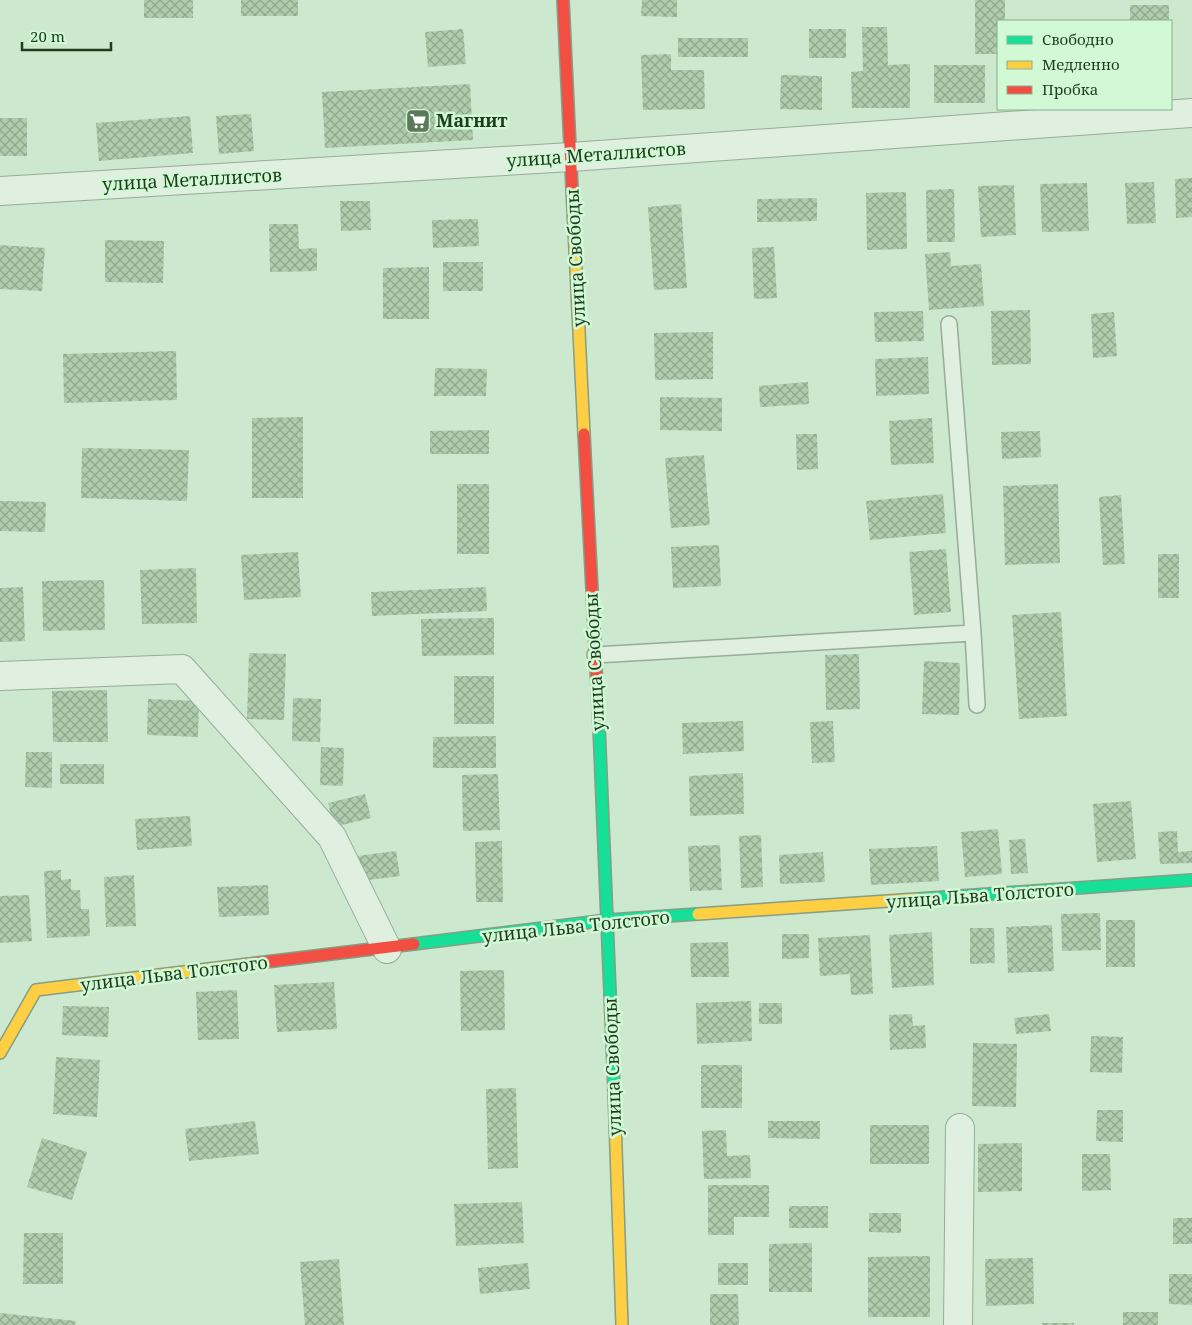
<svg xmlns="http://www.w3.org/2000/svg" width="1192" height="1325" viewBox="0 0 1192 1325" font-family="'Noto Serif',serif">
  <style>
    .building { fill: url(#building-cross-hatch) }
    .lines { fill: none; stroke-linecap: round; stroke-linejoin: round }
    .lane-casing { stroke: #96ad97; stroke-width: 18 }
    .street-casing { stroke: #96ad97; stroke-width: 30 }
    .fast-casing { stroke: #869d86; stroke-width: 14 }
    .slow-casing { stroke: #869d86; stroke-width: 14 }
    .jam-casing { stroke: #869d86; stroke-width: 14 }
    .lane { stroke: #dfefe0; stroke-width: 15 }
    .street { stroke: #dfefe0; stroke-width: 28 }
    .fast { stroke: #16e098; stroke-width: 11 }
    .slow { stroke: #ffcf43; stroke-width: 11 }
    .jam { stroke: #f24e42; stroke-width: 11 }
    .labels { text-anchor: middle; stroke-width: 5; stroke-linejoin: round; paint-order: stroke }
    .poi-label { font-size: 18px; font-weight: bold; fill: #1f3d1c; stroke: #d1f9d6; text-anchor: start }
    .street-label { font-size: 18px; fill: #1f3d1c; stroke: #d1f9d6 }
  </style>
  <defs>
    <pattern id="building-cross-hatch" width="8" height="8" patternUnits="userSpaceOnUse" patternTransform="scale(1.25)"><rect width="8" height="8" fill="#b0ccae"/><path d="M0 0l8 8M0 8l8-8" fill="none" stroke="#8fa78d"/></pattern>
  </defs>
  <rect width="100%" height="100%" fill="#cce8cf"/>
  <path class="building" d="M144 0H193V18H144Z
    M241 0H298V16H241Z
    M642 0H677V17L641 16Z
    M975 0H1005V21H998V54H975Z
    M1130 5H1169V21H1130Z
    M862 27H887L888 65 910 64V108H852L851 72 863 71Z
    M463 29 466 64 428 67 425 32Z
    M809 29H846V58H809Z
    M678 38H748V57H678Z
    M671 54V70H704L705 109 643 110 641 55Z
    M934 65H985V103H934Z
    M781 75 822 76V110L780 109Z
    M470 84 473 140 325 148 322 92Z
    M251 114 254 151 219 154 216 116Z
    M190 116 193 153 99 161 96 123Z
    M0 118H27V156H0Z
    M1192 178V217L1176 218 1175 179Z
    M1154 182 1156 223 1127 224 1125 183Z
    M1087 183 1089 231 1042 232 1040 184Z
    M1014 185 1016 235 981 237 978 186Z
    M954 189 955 242H927L926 190Z
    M906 192 907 249 867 250 866 193Z
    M817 198V221L757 222V199Z
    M340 201H370L371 230 341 231Z
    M681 204 687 288 654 290 648 207Z
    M478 219 479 246 433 248 432 220Z
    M269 224H298L299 249 317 248V271L270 272Z
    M105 240 164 241 163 283 105 282Z
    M0 245 45 248 42 291 0 289Z
    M774 247 777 298 754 299 752 248Z
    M950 252 951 266 981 264 984 306 929 310 925 254Z
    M443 262H483V291H443Z
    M429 267V319H383V268Z
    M1030 310 1031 364 992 365 991 311Z
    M923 311 924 341 875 342 874 312Z
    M1114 312 1117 356 1093 358 1091 314Z
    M713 332V379L655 380 654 333Z
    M176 351 177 400 64 403 63 354Z
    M928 357 929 394 876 396 875 359Z
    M435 368 487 369 486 396H434Z
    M808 382 809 404 760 407 759 386Z
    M660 397 722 398V431L660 430Z
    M303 417V498H252V418Z
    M932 418 934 463 891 465 889 421Z
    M489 430V454H430V431Z
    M1040 431 1041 457 1002 459 1001 432Z
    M796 434H817L818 469 797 470Z
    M82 448 189 450 187 501 81 498Z
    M704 455 710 525 671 528 665 458Z
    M457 484H489V554H457Z
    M1058 484 1060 563 1005 565 1003 486Z
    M943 494 946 533 870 540 866 501Z
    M1121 495 1125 564 1103 565 1099 497Z
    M0 501 46 502 45 532 0 531Z
    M719 545 721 586 673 588 671 547Z
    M946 549 951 612 914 615 909 552Z
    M298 552 301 597 244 600 241 555Z
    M1158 554H1179V598H1158Z
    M196 568 197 623 142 624 140 570Z
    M104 580 105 630 43 631 42 581Z
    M23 587 25 641 0 642V588Z
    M486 587 487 611 372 616 371 592Z
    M1061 612 1067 716 1019 719 1012 615Z
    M494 618V655L422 656 421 619Z
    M249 653 286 654 284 720 247 719Z
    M859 654 860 709 826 710 825 655Z
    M924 661 960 663 959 715 922 714Z
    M454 676H494V724H454Z
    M107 690 108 742H53L52 691Z
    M293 698 321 699 320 742 292 741Z
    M148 699 199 701 198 737 147 735Z
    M743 721 744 751 683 754 682 723Z
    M833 721 835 762 812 763 810 722Z
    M496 736V768H433V737Z
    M321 747 344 748 343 786 320 785Z
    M26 752H52V788L25 787Z
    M60 764H104V784H60Z
    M743 773 744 814 690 816 689 776Z
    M498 774 500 830 463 831 462 775Z
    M365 794 371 818 334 827 328 803Z
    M1131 801 1136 859 1097 862 1093 804Z
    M190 816 192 846 137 850 135 819Z
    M998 829 1002 874 965 877 961 832Z
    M1177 831 1178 852 1192 851V863L1160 864 1158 832Z
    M761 835 763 887 741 888 739 836Z
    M1025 839 1028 873 1011 874 1009 840Z
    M502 841 503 902H476L475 842Z
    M720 845 722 890 690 891 688 846Z
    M937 846 939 881 871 885 869 849Z
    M396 851 400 876 360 881 357 856Z
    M823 852 825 882 780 884 779 855Z
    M61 870V880L71 879V890H80L81 909H89L90 936 47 938 44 871Z
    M134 875 136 926 106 927 104 877Z
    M268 885 269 915 219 917 217 887Z
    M29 895 32 941 0 943V896Z
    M1100 913 1101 950 1062 951 1061 914Z
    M1106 920H1135V967H1106Z
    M1052 925 1054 971 1008 973 1006 927Z
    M970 928H994L995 963 970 964Z
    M932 932 934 985 892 988 889 935Z
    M782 934H809V958L782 959Z
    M870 935 873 994 851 995 850 974 820 976 818 938Z
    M728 942 729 977H691L690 943Z
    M504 970 505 1030 461 1031 460 971Z
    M334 982 337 1029 277 1032 274 985Z
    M237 990 239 1039 198 1040 196 992Z
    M751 1001 752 1041 697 1044 696 1003Z
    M759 1003H782V1024H759Z
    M63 1006 109 1007 108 1037 62 1035Z
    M912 1014 913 1026 925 1025 926 1048 890 1050 889 1015Z
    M1049 1014 1051 1031 1016 1034 1014 1018Z
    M1091 1036 1123 1037 1122 1073 1090 1072Z
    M973 1043 1017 1044 1016 1107 972 1106Z
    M56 1057 100 1060 97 1117 53 1114Z
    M701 1065H742V1108H701Z
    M516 1088 518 1168 488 1169 486 1089Z
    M1097 1110H1123V1142L1096 1141Z
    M255 1121 259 1154 189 1161 185 1129Z
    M768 1121H820V1139L768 1138Z
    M870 1125H929V1164H870Z
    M726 1130 727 1156 750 1155 751 1178 704 1179 702 1131Z
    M42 1138 87 1152 72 1200 27 1187Z
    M1022 1143V1191L978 1192V1144Z
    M1082 1154H1110L1111 1190 1082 1191Z
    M708 1185H769V1217H734V1235H708Z
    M522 1202 524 1243 456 1246 454 1204Z
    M789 1206H828V1228H789Z
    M869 1213H901V1233L869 1232Z
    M1173 1218H1192V1244H1173Z
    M24 1233H63V1284H23Z
    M812 1243V1292H769V1244Z
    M930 1256V1317H868V1257Z
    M1033 1258 1034 1304 986 1306 985 1259Z
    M339 1259 344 1325H305L300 1262Z
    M528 1263 530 1289 480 1294 478 1268Z
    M718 1263H748V1285H718Z
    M1169 1274H1192V1305L1169 1304Z
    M710 1294H738L739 1325H710Z
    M1123 1312H1158V1325H1123Z
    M0 1313 76 1321 75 1325H0Z
    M1042 1323H1074V1325H1042Z"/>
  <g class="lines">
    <defs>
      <path id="lane" d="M949 324 973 633
        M595 655 973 633 977 705"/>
      <path id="street" d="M0 191 571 157 1192 113
        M0 676 182 669 332 837 387 949
        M958 1325 960 1128"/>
      <path id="fast" d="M599 726 614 1090
        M917 899 1192 880
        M414 944 608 920 698 914"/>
      <path id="slow" d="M572 188 584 434
        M698 914 917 899
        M0 1053 36 990 249 964
        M614 1090 622 1325"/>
      <path id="jam" d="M563 0 572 188
        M584 434 599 726
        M249 964 414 944"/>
    </defs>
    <use href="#lane" class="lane-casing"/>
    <use href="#street" class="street-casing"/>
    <use href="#fast" class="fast-casing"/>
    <use href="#slow" class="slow-casing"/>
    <use href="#jam" class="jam-casing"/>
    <use href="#lane" class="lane"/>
    <use href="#street" class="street"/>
    <use href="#fast" class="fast"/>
    <use href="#slow" class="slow"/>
    <use href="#jam" class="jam"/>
  </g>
  <defs>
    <symbol id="supermarket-square" viewBox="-11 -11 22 22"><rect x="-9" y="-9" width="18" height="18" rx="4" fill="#5c795b" stroke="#d1f9d6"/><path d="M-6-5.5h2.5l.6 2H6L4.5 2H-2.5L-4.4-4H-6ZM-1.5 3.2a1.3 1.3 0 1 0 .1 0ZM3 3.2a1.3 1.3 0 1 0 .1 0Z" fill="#fff"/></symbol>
  </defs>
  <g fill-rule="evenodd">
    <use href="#supermarket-square" x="404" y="107" width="28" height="28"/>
  </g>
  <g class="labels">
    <g class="poi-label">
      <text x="436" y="127">Магнит</text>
    </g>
    <g class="street-label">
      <text transform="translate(596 155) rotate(-4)" y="6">улица Металлистов</text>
      <text transform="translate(192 180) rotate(-3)" y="6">улица Металлистов</text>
      <text transform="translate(576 258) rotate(-93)" y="6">улица Свободы</text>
      <text transform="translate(595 662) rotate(-93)" y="6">улица Свободы</text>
      <text transform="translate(980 896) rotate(-4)" y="6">улица Льва Толстого</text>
      <text transform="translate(576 927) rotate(-6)" y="6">улица Льва Толстого</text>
      <text transform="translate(174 974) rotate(-7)" y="6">улица Льва Толстого</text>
      <text transform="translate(613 1067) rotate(-92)" y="6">улица Свободы</text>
    </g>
  </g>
  <rect x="997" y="20" width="175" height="90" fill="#d1f9d6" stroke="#8aae8c"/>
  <rect x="1007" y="36" width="25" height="8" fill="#16e098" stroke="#8aae8c"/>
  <text x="1042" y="45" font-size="15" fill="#1f3d1c">Свободно</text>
  <rect x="1007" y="61" width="25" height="8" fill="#ffcf43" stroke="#8aae8c"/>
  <text x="1042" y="70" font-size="15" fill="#1f3d1c">Медленно</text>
  <rect x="1007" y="86" width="25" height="8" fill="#f24e42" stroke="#8aae8c"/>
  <text x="1042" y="95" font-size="15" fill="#1f3d1c">Пробка</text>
  <path d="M22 42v8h89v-8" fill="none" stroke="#1f3d1c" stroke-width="2.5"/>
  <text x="30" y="42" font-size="15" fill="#1f3d1c" stroke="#d1f9d6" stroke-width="4" paint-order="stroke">20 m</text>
</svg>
